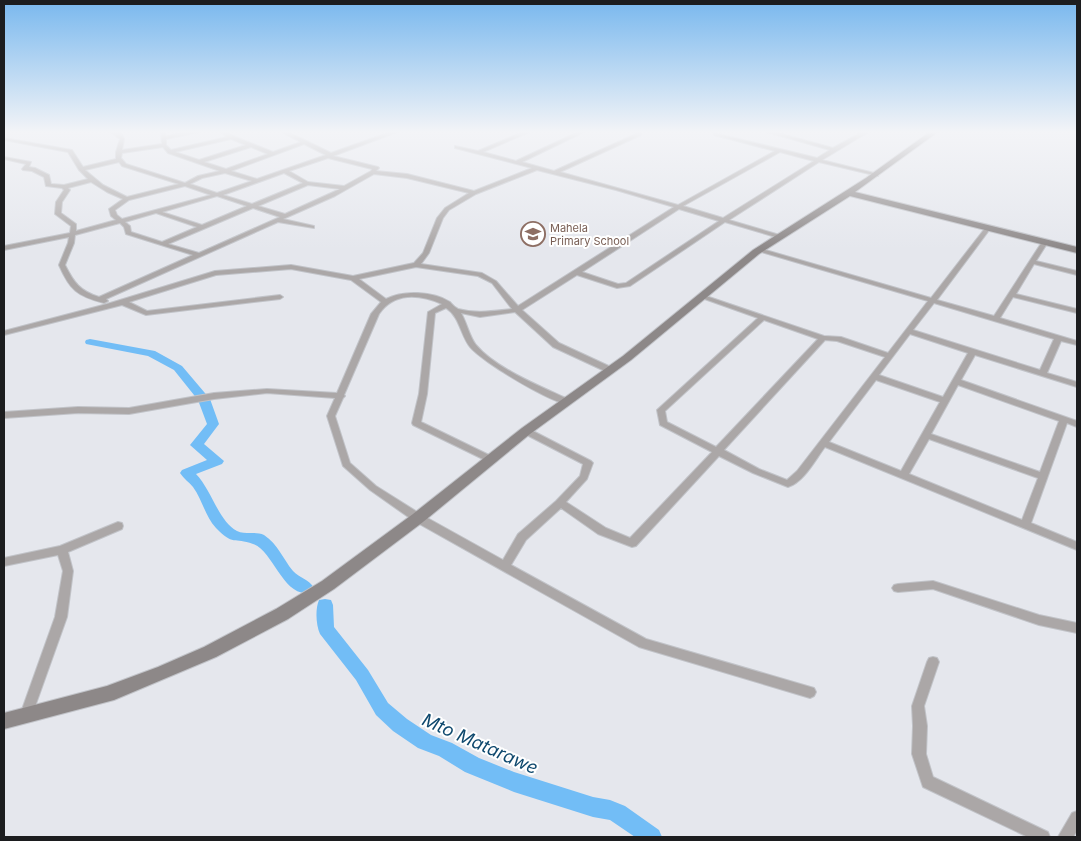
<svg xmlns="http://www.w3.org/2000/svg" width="1081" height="841" viewBox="0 0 1081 841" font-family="Inter,sans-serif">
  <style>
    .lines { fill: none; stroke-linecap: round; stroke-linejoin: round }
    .river { fill: #72bdf6; fill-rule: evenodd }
    .street-casing { stroke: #c1c3c8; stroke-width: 2 }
    .secondary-casing { stroke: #c1c3c8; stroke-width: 2 }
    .street { fill: #aba7a7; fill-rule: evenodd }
    .secondary { fill: #8d8888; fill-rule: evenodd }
    .labels { text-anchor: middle; stroke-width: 4; stroke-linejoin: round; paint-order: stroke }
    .far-education-label { font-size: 11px; fill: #785e54; stroke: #fff; text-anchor: start }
    .near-water-label { font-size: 18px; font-style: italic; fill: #0e486d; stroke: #fff }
  </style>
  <rect width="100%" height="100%" fill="#e5e7ed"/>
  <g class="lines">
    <path class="river" d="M90 339 155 351 182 366 210 399 219 424 204 444 224 461 222 464 196 474C211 489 219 522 237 531 245 535 256 531 264 535 278 544 283 559 293 571 299 578 309 579 314 588L312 592C284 601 274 551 253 544 234 537 233 546 216 528 205 516 202 499 193 487 189 482 184 479 180 473L182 470 207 460 190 445 207 424 198 400 174 370 148 356 86 344 85 342 86 340Z
      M325 599 331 600 333 605 334 627 368 670 388 703 407 719 431 735 452 743 479 758 514 772 593 797 610 800 625 806 659 830 662 837H635L610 820 593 817 514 792 465 772 439 756 418 748 393 731 376 715 356 680 320 634C316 625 315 609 319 600Z"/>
    <defs>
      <path id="street" d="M109 131H114L118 134 117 131H121L124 139 122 150 162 144 161 131H165L166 136 193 131H204L166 139V145L171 150 227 137 220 131H225L233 136 273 152 301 142 280 131H286L331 153 393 131H400L333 156 378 167 379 168 376 171 407 174 474 191 532 168 455 148V146L478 151 525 131H532L483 152 516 161 580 131H586L522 162 554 171 636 134 633 131H638L641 134V135L560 172 678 205 775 151 714 135V133L817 158 830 150 763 131H771L833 148 864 131H870L822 160 878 174V176L819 162 729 220 783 236V238H779L725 222 630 286 617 288 577 275 522 310 559 343 613 368 614 370 613 372H607L553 347 515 312 480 317 461 313C467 323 469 336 476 345 496 369 542 387 570 400L571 402 570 404C555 406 481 361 470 347 460 334 460 317 446 308L435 313 427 394 421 422 493 457 495 459 493 461H487L413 425 412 423 419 394 428 312 442 304C419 294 394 292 379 314L344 395 345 396 343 398 335 416 350 463 376 486 422 515 503 560 518 534 556 501 580 476 583 464 523 433 522 431 526 428 529 429 591 461 593 463 587 479 566 502 606 528 630 538 712 452 660 425 657 410 758 318 699 297V295H703L824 336 841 337 888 353 928 301 758 251V249H762L931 298 986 227 988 226 991 228 990 229 937 300 994 316 1042 242 1045 240 1048 242 1036 261 1077 271V275L1034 264 1016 294 1077 309V313L1013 297 1000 318 1077 341V345L1061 341 1047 373 1077 382V387L975 355 961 380 1077 421V427L1067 423 1031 523 1077 542V550L825 447C815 460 804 482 788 487L753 473 719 456 636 546 632 547 598 534 561 508 526 540 511 565 646 639 814 688 816 692 814 696 810 698 639 647 414 521 370 490 343 466 327 416 335 398 267 393 214 399 129 414 78 413 4 418V412L78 407 129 408 214 393 267 389 337 393 371 314 381 302 351 280 291 269 216 275 129 302 147 311 280 295 283 297 280 299 146 315 122 305 4 335V331L107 304 215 271 291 265 353 276 414 263 423 253 437 218 445 208 469 193 407 178 374 174 335 196 283 219 314 226V228L278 222 106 299 108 301 104 303C77 296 70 290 59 265L68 243 69 237 4 250V246L70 233 71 226 55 214 56 202 64 190 62 188 46 186 44 177 32 171 23 170 22 169 26 164 4 159V157L31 162 29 167 35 168 49 175 51 184 64 185 88 179 79 170 68 152 4 140V138L72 150 83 167 116 159V152L120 139ZM231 139 246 145 199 160 175 152ZM304 144 326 155 257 179 231 171ZM163 147 168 153 220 171 198 176 185 183 126 164 121 158 122 153ZM251 147 268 154 226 169 204 162ZM780 152 814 161 723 218 683 206ZM328 158 372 169 371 171 344 186 308 182 289 171ZM119 162 122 166 179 184 127 197 103 185 85 170ZM537 170 616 190 674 207 518 306 496 281 482 273 421 264 429 253 443 218 449 210 476 194ZM225 173 252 181 217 193 190 184 202 178ZM284 173 303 183 252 204 223 195ZM91 182 107 192 123 199 109 209 111 216 116 220 76 231V224L61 213 62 202 70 190 68 188ZM308 185 340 189 285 214 258 206ZM185 186 211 195 122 219 117 215 115 210 129 200ZM217 196 247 206 202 225 162 212ZM253 208 280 217 199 253 168 244ZM679 209 719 221 626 283 618 284 582 272ZM156 213 197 227 162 242 131 232 130 226 125 222ZM120 223 124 227 126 234 193 255 99 297C80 291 74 283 65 265L74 243 75 235ZM416 267 478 276 492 283 512 309C493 311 476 314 458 309 454 307 452 304 450 302 433 291 403 290 386 299L359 279ZM934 303 1054 339 1040 370 913 330ZM764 320 818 339 716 447 667 422 665 411ZM910 334 968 353 943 397 879 375ZM825 340 837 341 885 357 797 471 787 480 759 469 724 450ZM876 380 940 402 901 471 829 442ZM958 385 1059 421 1040 472 931 434ZM929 439 1038 478 1022 520 909 474Z
        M118 522 122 523 123 526 122 529 68 552 73 571 67 617 32 715 31 719 26 721 21 719 20 715 55 617 63 571 58 555 4 566V558L60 546Z
        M933 581 1039 615 1077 623V633L1039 625 933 589 898 592 894 591 892 588 894 585 898 584Z
        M933 657 937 658 939 662 924 706 927 726 926 754 933 777 1048 832 1050 837H1028L923 787 912 754 913 726 912 706 927 662 929 658Z
        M1077 811V831L1073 837H1058L1072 813Z"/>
      <path id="secondary" d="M931 131H939L855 192 1077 247V253L850 196 759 254 631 360 530 434 423 522 334 589 288 619 216 657 114 700 4 729V713L107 686 158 667 204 647 276 609 322 581 413 514 522 428 623 356 753 250 866 178Z"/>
    </defs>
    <use href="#street" class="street-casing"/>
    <use href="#secondary" class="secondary-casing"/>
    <use href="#street" class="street"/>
    <use href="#secondary" class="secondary"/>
  </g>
  <linearGradient id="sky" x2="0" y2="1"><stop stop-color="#79b8ee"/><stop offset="0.53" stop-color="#f3f4f7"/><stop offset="1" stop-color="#f3f4f7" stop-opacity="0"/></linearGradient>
  <rect width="1081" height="249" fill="url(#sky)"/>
  <defs>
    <symbol id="school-ring" viewBox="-11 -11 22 22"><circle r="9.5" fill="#fff" stroke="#8d6e63" stroke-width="1.5"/><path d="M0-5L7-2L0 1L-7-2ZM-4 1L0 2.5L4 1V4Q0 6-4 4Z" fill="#8d6e63"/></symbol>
  </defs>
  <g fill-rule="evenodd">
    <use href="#school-ring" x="519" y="220" width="28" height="28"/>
  </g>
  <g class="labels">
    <g class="far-education-label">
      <text x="550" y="232">Mahela<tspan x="550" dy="13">Primary School</tspan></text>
    </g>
    <g class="near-water-label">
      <text transform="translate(480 744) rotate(24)" y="6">Mto Matarawe</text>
    </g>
  </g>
  <rect width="1081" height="841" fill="none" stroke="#1c1d1f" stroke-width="10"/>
</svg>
